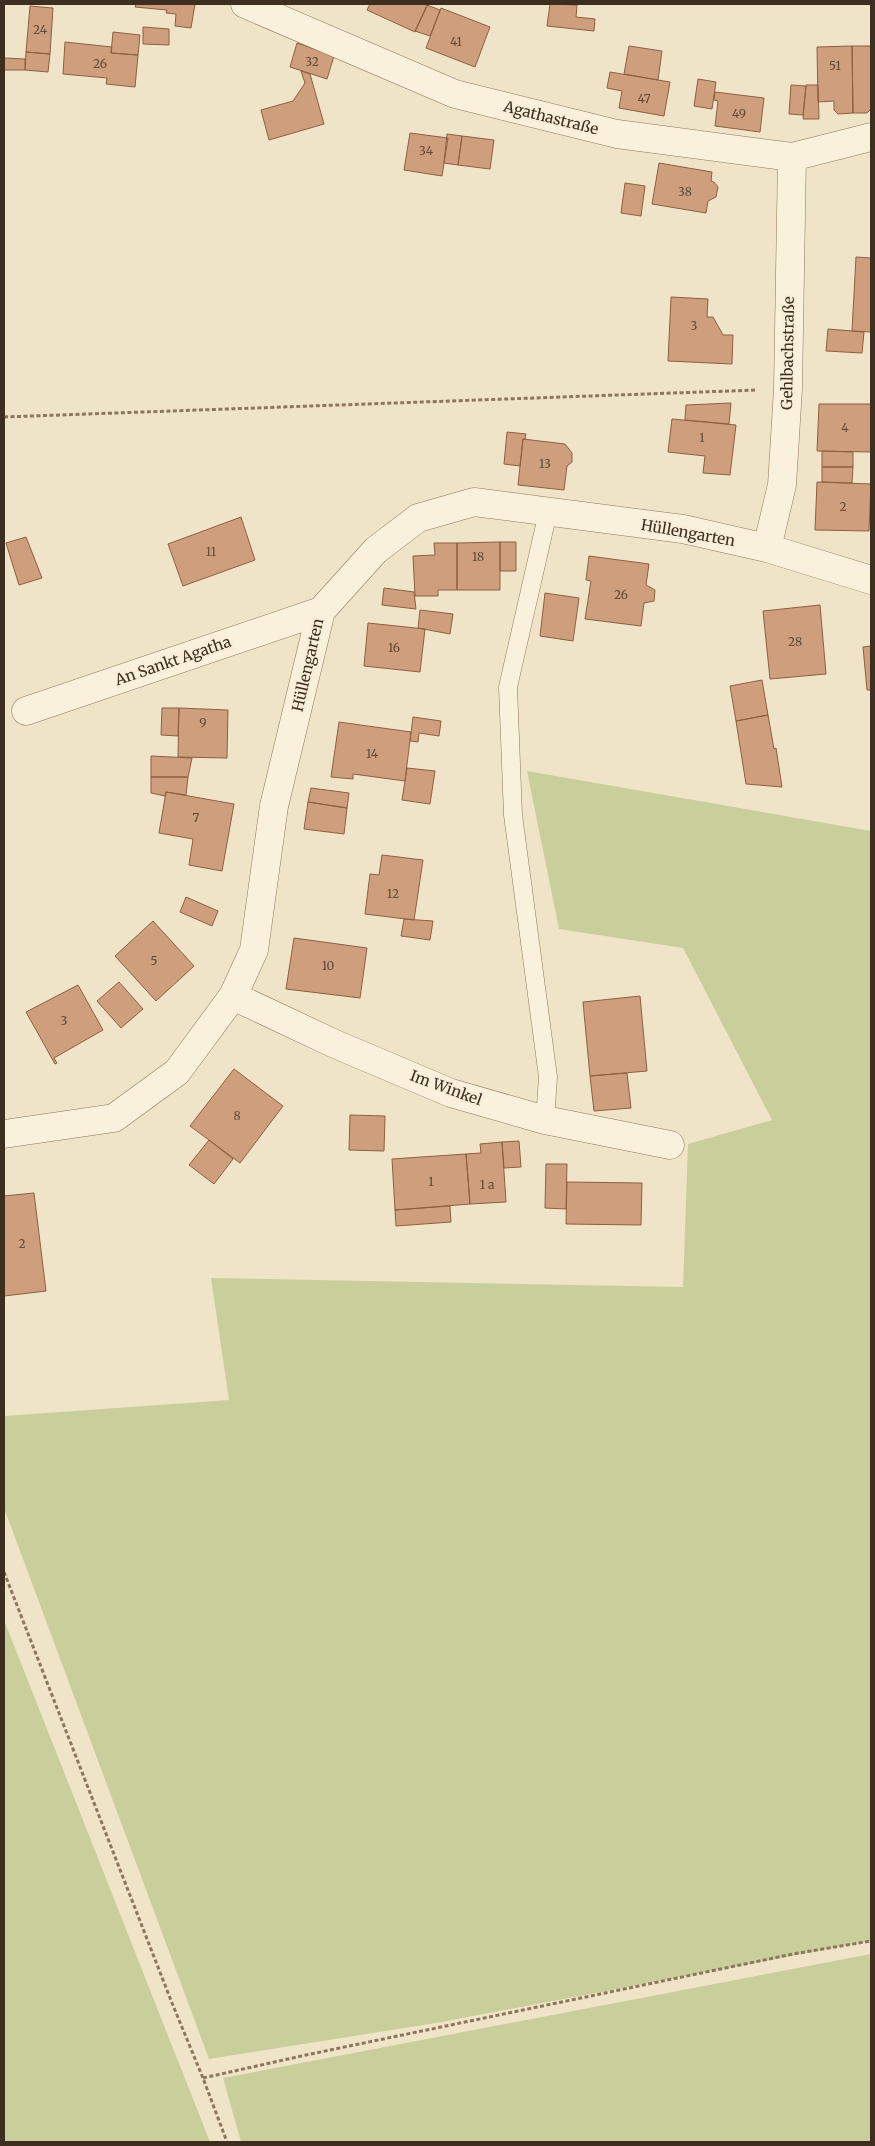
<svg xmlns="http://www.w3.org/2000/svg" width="875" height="2146" viewBox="0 0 875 2146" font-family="Merriweather,serif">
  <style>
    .green { fill: #c9cf9b }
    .building { fill: #cf9f7d; stroke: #8d5f41 }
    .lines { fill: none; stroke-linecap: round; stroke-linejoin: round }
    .lane-casing { stroke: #8d765c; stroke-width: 19 }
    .street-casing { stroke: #8d765c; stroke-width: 29 }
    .path { stroke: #8d765c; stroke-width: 3; stroke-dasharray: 4 2.5; stroke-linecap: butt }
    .lane { stroke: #faf1dc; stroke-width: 18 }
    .street { stroke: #faf1dc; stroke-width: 28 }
    .labels { text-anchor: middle; stroke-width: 4.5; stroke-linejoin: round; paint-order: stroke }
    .number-label { font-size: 12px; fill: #624a37 }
    .street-label { font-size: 15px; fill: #3d2e20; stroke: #f7eed8 }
  </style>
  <rect width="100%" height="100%" fill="#f0e4c8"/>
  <path class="green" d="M527 771 871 831V1941L436 2023 209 2059 4 1508V1416L229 1400 211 1278 683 1287 688 1144 772 1120 683 948 559 929Z
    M4 1620 210 2142H4Z
    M871 1954V2142H241L223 2078Z"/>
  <path class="building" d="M136 4H195L191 28 175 26 176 14 166 13 167 10 135 7Z
    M370 4H428L415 32 367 10Z
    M550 4 577 5 576 17 595 19 594 31 547 26Z
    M427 5 440 10 430 36 415 31Z
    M30 6 53 8 50 54 26 52Z
    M441 8 490 27 475 67 426 48Z
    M143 27 169 29V45L143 44Z
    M113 32 140 35 138 55 111 53Z
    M65 42 112 47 111 53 138 55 135 87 106 84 107 78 63 74Z
    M297 43 334 56 327 79 290 67Z
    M629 46 662 51 658 80 624 74Z
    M852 46H871V109L867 113H853Z
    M852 46 853 113 838 114 834 110V101L818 102 817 47Z
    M26 52 50 54 48 72 25 70Z
    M4 58 25 59V70H4Z
    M301 71 310 74 324 124 269 140 261 110 293 101 305 83Z
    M610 72 670 82 664 116 619 108 622 91 607 88Z
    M698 79 716 82 712 109 694 106Z
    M791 85 806 86 803 115 789 114Z
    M806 85H818L819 119H803Z
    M715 92 764 98 760 132 715 126 718 101 714 100Z
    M410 133 448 138 442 176 404 170Z
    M447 134 462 136 458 165 444 163Z
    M462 136 494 140 490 169 458 165Z
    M659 163 712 172 711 181 714 182 718 187 716 197 708 201 706 213 652 204Z
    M625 183 645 186 641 216 621 213Z
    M856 257 871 258V332L852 331Z
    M671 297 708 299 707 317H713L723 335H733L732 364 668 361Z
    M828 329 864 332 862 353 826 351Z
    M731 403 729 424 685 420 686 405Z
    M819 404H871V452L817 451Z
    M672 419 736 425 730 475 703 473 705 456 668 452Z
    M507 432 526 434 525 439H523L520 466 504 464Z
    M523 439 565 444 572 453V462L567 466 564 490 518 485Z
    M822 451 853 452V467H822Z
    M822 467H853L852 483 822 482Z
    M817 482 871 484 869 531 815 530Z
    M241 517 255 560 183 586 168 544Z
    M26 537 42 578 19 585 6 543Z
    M500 542H516V571H500Z
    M500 542V590H457V543Z
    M434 543H457V590H438V596H415L413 556 435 555Z
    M589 556 649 564 646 585 655 590 654 601 644 603 641 626 585 619 591 581 586 580Z
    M384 588 414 592 416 609 382 605Z
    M545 593 579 598 573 641 540 636Z
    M820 605 826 674 770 679 763 611Z
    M420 610 453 614 450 634 418 628Z
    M368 623 425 629 420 672 364 666Z
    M871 646V690H867L863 647Z
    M762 680 768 715 736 721 730 686Z
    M162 708H179L178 736 161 735Z
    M179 708 228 710 227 758 178 757Z
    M768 715 774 749 776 748 782 787 746 784 736 721Z
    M413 717 441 721 439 736 419 733 418 742 410 741Z
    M339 722 411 732 405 781 353 774V779L331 777Z
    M151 756 192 758 188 777H151Z
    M407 768 435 771 430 804 402 800Z
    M151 777H188L186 795 166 792 165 796 151 793Z
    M311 788 349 793 347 808 308 802Z
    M166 792 234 804 222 871 189 865 193 839 159 833Z
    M308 802 347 808 344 834 304 829Z
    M382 855 423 860 414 920 365 914 370 874 379 875Z
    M186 897 218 911 212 926 180 912Z
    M404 919 433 921 430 940 401 936Z
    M153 921 194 966 156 1001 115 956Z
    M294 938 367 948 360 998 286 989Z
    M119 982 143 1009 121 1028 97 1001Z
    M78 985 103 1030 54 1058 57 1063 55 1064 26 1012Z
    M640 996 647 1071 590 1076 583 1002Z
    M234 1069 283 1106 240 1163 190 1126Z
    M627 1073 631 1108 594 1111 590 1076Z
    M350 1115 385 1116 384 1151 349 1150Z
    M209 1140 233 1159 214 1184 189 1165Z
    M519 1141 521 1167 504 1168 502 1142Z
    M502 1142 506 1202 470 1204 466 1154 481 1153 480 1144Z
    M466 1154 470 1204 395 1210 392 1159Z
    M546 1164H567L566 1209 545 1208Z
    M567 1182 642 1183 641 1225 566 1224Z
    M34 1193 46 1291 4 1296V1196Z
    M450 1206 451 1222 396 1226 395 1210Z"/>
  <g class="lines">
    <defs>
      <path id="lane" d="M545 1120 548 1077 513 815 508 687 548 512"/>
      <path id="street" d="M245 4 455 94 617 134 792 157 871 137
        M767 548 782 485 788 389 792 157
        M26 711 321 611
        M233 996 335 1044 451 1093 545 1120 670 1145
        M4 1134 114 1118 177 1072 233 996 254 950 274 806 321 611 376 550 418 518 474 502 683 529 767 548 871 580"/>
    </defs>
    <use href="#lane" class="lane-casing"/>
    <use href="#street" class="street-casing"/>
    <path class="path" d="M4 417 757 390
      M4 1572 172 2003 203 2078 227 2142
      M203 2078 306 2055 793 1954 871 1941"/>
    <use href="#lane" class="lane"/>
    <use href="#street" class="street"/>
  </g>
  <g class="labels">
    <g class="number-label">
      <text x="40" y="34">24</text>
      <text x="456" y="46">41</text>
      <text x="312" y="66">32</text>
      <text x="100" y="68">26</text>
      <text x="835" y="70">51</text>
      <text x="644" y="103">47</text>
      <text x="739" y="118">49</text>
      <text x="426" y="155">34</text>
      <text x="685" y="196">38</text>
      <text x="694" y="330">3</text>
      <text x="845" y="432">4</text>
      <text x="702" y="442">1</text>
      <text x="545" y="468">13</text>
      <text x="843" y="511">2</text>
      <text x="211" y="556">11</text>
      <text x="478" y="561">18</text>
      <text x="621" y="599">26</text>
      <text x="795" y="646">28</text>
      <text x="394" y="652">16</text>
      <text x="203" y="727">9</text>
      <text x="372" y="758">14</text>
      <text x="196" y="822">7</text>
      <text x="393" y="898">12</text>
      <text x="154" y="965">5</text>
      <text x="328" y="970">10</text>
      <text x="64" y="1025">3</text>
      <text x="237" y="1120">8</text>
      <text x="431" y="1186">1</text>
      <text x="487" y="1189">1 a</text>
      <text x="22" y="1248">2</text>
    </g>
    <g class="street-label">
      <text transform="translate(551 118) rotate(14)" y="5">Agathastraße</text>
      <text transform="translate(788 353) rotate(-89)" y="5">Gehlbachstraße</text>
      <text transform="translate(688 533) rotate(10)" y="5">Hüllengarten</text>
      <text transform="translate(173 661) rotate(-19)" y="5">An Sankt Agatha</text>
      <text transform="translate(308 665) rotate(-77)" y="5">Hüllengarten</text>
      <text transform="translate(446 1088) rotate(20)" y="5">Im Winkel</text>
    </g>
  </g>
  <rect width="875" height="2146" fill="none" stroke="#3d2e20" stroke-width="10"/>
</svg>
